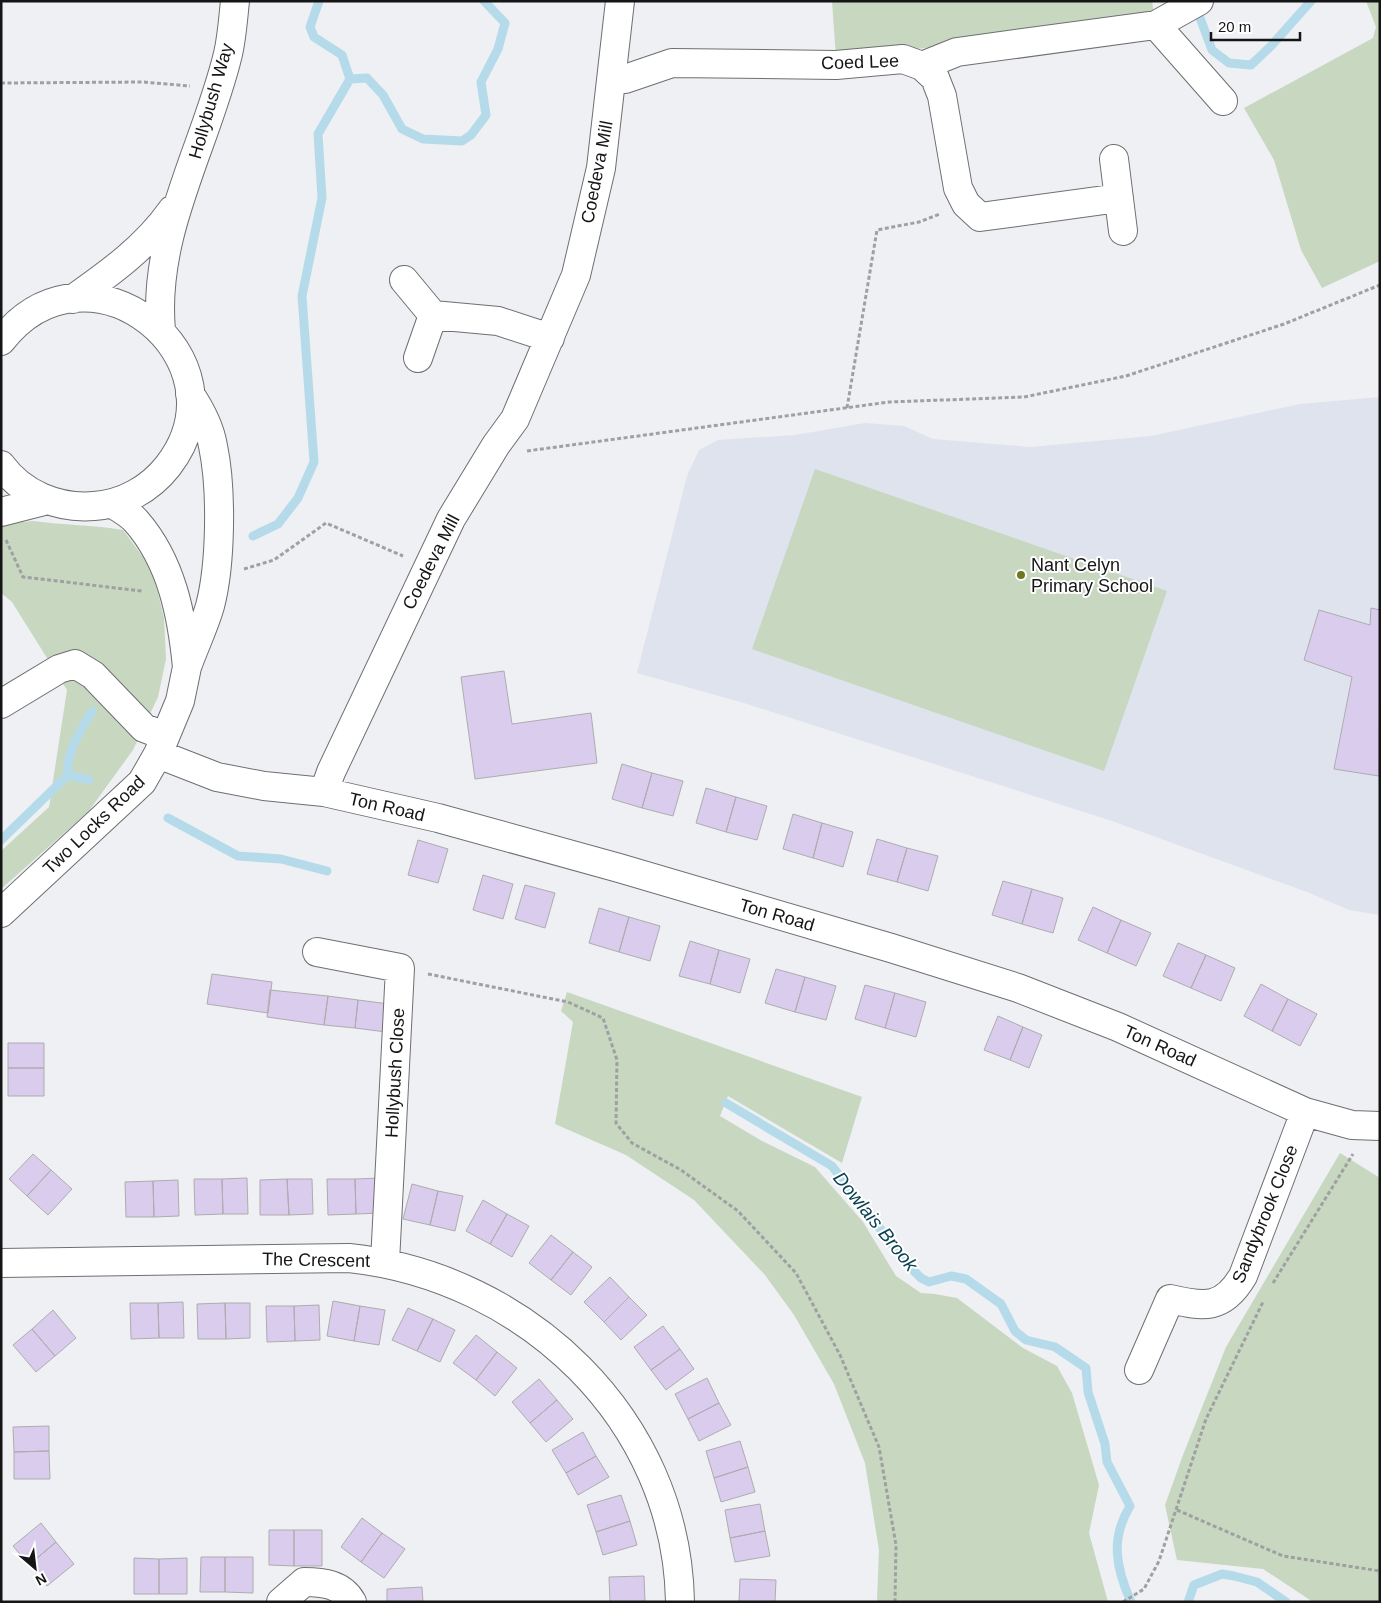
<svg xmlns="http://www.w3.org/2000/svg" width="1381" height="1603" viewBox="0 0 1381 1603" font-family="Helvetica,sans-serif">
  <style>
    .built { fill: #dee3ed }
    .green { fill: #c7d7c0 }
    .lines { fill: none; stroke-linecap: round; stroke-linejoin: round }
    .stream { stroke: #b5dbeb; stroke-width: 9 }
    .building { fill: #daccec; stroke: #aeacaf }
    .minor-casing { stroke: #6d6f71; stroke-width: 30 }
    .path { stroke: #9fa0a2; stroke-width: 3; stroke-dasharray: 4 2.5; stroke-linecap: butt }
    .minor { stroke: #fff; stroke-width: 28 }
    .poi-dot { fill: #6f7721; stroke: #fff; stroke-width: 2 }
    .labels { text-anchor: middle; stroke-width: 4; stroke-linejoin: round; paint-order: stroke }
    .street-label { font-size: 18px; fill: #151516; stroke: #fff }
    .poi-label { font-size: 18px; fill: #151516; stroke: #fff; text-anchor: start }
    .water-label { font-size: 19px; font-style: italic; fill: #094151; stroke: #fff }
  </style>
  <rect width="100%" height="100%" fill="#eef0f3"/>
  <path class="built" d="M1380 397V915L1349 910 1307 892 1112 821 744 703 637 673 687 476 699 450 718 440 795 435 865 423 904 426 933 439 1030 447 1151 436 1300 404Z"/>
  <path class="green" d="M832 1H1152L1156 29 1103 28 836 58Z
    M1366 1H1380V261L1322 288 1301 250 1274 160 1244 108 1373 38 1376 27Z
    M815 469 1167 591 1104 771 752 649Z
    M33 521C63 525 93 525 123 530L149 565 158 593 164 618 166 659 158 697 133 750 88 812 1 889V851L49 807 67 690 12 602 1 593V524Z
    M567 992 862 1097 842 1163 728 1096 720 1116 762 1141 815 1167 863 1222 896 1276 921 1293 935 1294 957 1298 1023 1348 1057 1366 1072 1393 1099 1485 1089 1533 1108 1602H877L879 1550 865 1463 834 1384 794 1315 765 1275 694 1200 626 1155 555 1124 573 1022 561 1011Z
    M1340 1153 1380 1178V1602H1313L1263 1569 1177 1560 1165 1505 1183 1455 1226 1347Z"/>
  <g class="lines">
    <path class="stream" d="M1196 7 1212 50 1229 63 1251 65 1271 46 1311 1
      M350 79 367 78 383 95 402 129 423 139 462 141 471 135 486 115 481 82 498 49 505 23 484 1
      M253 536 278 524 298 498 314 462 302 296 322 198 318 134 350 79 342 55 314 37 310 27 319 1
      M68 775 89 780
      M168 818 238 856 281 859 327 871
      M1 840 68 775C65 753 81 730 92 711
      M726 1103 832 1166 908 1265 921 1278 929 1282 951 1276 966 1279 1001 1304 1015 1331 1026 1340 1055 1347 1086 1368 1088 1392 1105 1444 1107 1462 1130 1506C1110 1539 1116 1568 1131 1602
      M1188 1602 1194 1585 1222 1574 1234 1576 1257 1582 1286 1602"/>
  </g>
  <path class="building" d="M1371 608 1380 610 1379 776 1334 769 1352 677 1304 660 1319 610 1370 625Z
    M504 671 512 724 591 713 597 763 475 779 461 677Z
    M622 764 652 773 642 808 612 799Z
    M652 773 683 781 673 816 642 808Z
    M706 788 736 797 726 832 696 823Z
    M736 797 767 806 757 840 726 832Z
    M793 814 822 823 813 858 783 849Z
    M822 823 853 832 843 867 813 858Z
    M877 839 907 848 897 882 867 874Z
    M418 840 448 849 438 883 408 875Z
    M907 848 938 856 928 891 897 882Z
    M483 875 513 884 503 919 473 910Z
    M1003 881 1032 889 1022 924 992 915Z
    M525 885 555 893 545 928 515 919Z
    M1032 889 1063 898 1053 933 1022 924Z
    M1093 907 1121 920 1107 953 1078 940Z
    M599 908 629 917 619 952 589 943Z
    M629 917 660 926 650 961 619 952Z
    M1121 920 1151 933 1136 966 1107 953Z
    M690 941 719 950 710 984 679 976Z
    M1178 943 1206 955 1191 988 1163 976Z
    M719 950 750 959 740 993 710 984Z
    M1206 955 1235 968 1221 1001 1191 988Z
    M776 969 805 977 795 1012 765 1003Z
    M212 974 272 982 268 1013 207 1004Z
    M805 977 836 986 826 1020 795 1012Z
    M1261 984 1288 999 1272 1031 1244 1016Z
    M865 985 895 993 885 1028 855 1019Z
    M270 990 328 996 324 1025 267 1017Z
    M895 993 926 1002 916 1037 885 1028Z
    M328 996 358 1000 355 1028 324 1025Z
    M1288 999 1317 1014 1300 1046 1272 1031Z
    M358 1000 389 1004 386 1032 355 1028Z
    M998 1016 1023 1027 1010 1060 984 1050Z
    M1023 1027 1042 1035 1029 1068 1010 1060Z
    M8 1043H44V1068H8Z
    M8 1068H44V1096H8Z
    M33 1154 51 1170 27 1196 9 1179Z
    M51 1170 72 1189 48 1215 27 1196Z
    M247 1178 248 1214H223L222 1179Z
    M380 1178 381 1213 356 1214 355 1179Z
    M194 1179H222L223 1214 195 1215Z
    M287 1179 289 1215H260V1180Z
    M287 1179H312L313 1214 289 1215Z
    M327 1179H355L356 1214 328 1215Z
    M178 1180 179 1216 154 1217 153 1181Z
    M153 1181 154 1217H126L125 1182Z
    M412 1184 438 1191 430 1225 403 1219Z
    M438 1191 463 1196 455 1231 430 1225Z
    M483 1200 507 1214 490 1244 466 1231Z
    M507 1214 529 1226 512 1257 490 1244Z
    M551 1235 573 1252 551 1280 529 1263Z
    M573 1252 592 1267 571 1295 551 1280Z
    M610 1277 629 1297 604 1322 584 1302Z
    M629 1297 647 1315 621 1340 604 1322Z
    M333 1301 360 1306 354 1341 327 1336Z
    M183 1302 184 1338H159L158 1303Z
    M130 1303H158L159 1338 131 1339Z
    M225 1303 226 1339H198L197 1304Z
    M225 1303H250V1338L226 1339Z
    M319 1305 320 1340 295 1341 294 1306Z
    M266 1306H294L295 1341 267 1342Z
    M360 1306 385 1310 379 1345 354 1341Z
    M408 1308 433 1319 417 1351 392 1340Z
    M53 1310 76 1338 55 1356 32 1329Z
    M433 1319 455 1330 440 1362 417 1351Z
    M663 1326 680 1349 651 1370 634 1347Z
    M32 1329 55 1356 36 1372 13 1345Z
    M476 1335 497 1352 476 1380 453 1363Z
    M680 1349 694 1369 666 1390 651 1370Z
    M497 1352 517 1368 495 1396 476 1380Z
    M707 1378 719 1403 688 1419 675 1394Z
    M539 1379 557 1400 530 1423 512 1402Z
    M557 1400 573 1419 546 1442 530 1423Z
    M719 1403 731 1425 699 1441 688 1419Z
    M49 1426V1451L14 1452 13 1427Z
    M583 1432 596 1456 566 1473 552 1450Z
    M740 1441 748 1467 714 1478 706 1451Z
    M49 1451 50 1479H14V1452Z
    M596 1456 609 1477 578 1495 566 1473Z
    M748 1467 755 1492 721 1502 714 1478Z
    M621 1495 630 1521 596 1532 587 1505Z
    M760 1504 765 1531 730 1538 725 1510Z
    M362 1518 382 1533 361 1562 341 1547Z
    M630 1521 637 1545 603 1555 596 1532Z
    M41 1523 56 1542 29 1565 13 1546Z
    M269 1530H294V1566L269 1565Z
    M294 1530H322V1566H294Z
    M765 1531 770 1556 735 1562 730 1538Z
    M382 1533 405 1549 384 1578 361 1562Z
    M56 1542 74 1564 47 1586 29 1565Z
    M201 1557H225V1592H200Z
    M225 1557H253V1593L225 1592Z
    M134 1558 159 1559V1594H134Z
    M187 1558V1594H159V1559Z
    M644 1576 645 1602H610L609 1577Z
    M740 1579 776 1580 775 1602H739Z
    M422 1587 423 1602H387V1589Z"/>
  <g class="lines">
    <defs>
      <path id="minor" d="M1156 25 1199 1
        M922 66 957 52 1156 25 1223 101
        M613 79H625L672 63 836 65 903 59 922 66 935 78 942 96 958 188 966 204 980 217 1119 198
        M1114 159 1123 231
        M404 280 433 315 418 358
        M73 299C110 273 146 247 172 210
        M433 315 498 321 550 338
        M161 330C152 233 206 146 228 54 232 37 233 19 235 1
        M1 341C89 228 251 359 168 466 150 489 123 504 94 506 58 509 22 494 1 465
        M112 503C120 509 130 514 136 521 172 562 182 616 187 667 194 647 204 627 210 606 221 564 222 489 213 446 210 428 200 409 190 394
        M1 512 48 500
        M1 704 59 669 75 664 93 675 144 728 165 736
        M158 754 217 777 264 786 324 792 438 818 619 868 891 948 1018 988 1118 1027 1305 1112 1352 1125 1380 1126
        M324 792 331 772 451 519 496 445 515 419 576 275 601 168 620 1
        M1 913 142 782 158 754 180 701 187 667
        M317 952 400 968 385 1262
        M1 1263 349 1258C526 1277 677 1419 680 1602
        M1139 1370 1170 1299C1204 1307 1223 1310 1243 1276L1305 1112
        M281 1602 304 1582C323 1582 342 1584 352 1602"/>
    </defs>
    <use href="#minor" class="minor-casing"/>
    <path class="path" d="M1 83 143 82 190 86
      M847 408 877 230 919 222 940 214
      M527 451 889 402 1024 397 1126 376 1284 324 1380 285
      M6 540 23 577 142 591
      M244 569 274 560 326 523 403 556
      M428 974 568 1002 603 1018 617 1060 616 1123 632 1143 681 1170 738 1211 796 1273 840 1355 879 1447 896 1545 895 1602
      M1273 1283 1353 1154
      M1177 1510 1283 1556 1380 1571
      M1123 1602 1144 1589 1159 1561 1206 1419 1263 1302"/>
    <use href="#minor" class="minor"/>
  </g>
  <circle class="poi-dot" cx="1021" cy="575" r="5"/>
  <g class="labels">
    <g class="street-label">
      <text transform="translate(860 62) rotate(-2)" y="6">Coed Lee</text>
      <text transform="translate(211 101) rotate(-74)" y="6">Hollybush Way</text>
      <text transform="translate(597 172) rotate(-79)" y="6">Coedeva Mill</text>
      <text transform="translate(431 562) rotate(-63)" y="6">Coedeva Mill</text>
      <text transform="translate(387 807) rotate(13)" y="6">Ton Road</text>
      <text transform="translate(94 825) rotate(-44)" y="6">Two Locks Road</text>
      <text transform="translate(777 915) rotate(16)" y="6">Ton Road</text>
      <text transform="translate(1160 1046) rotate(24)" y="6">Ton Road</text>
      <text transform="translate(395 1073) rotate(-87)" y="6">Hollybush Close</text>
      <text transform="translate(1265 1214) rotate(-68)" y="6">Sandybrook Close</text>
      <text transform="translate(316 1260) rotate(1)" y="6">The Crescent</text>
    </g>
    <g class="poi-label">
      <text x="1031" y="571">Nant Celyn<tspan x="1031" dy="21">Primary School</tspan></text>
    </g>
    <g class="water-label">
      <text transform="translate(876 1221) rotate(51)" y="7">Dowlais Brook</text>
    </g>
  </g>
  <rect width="1381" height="1603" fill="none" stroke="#151516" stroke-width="5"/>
  <g transform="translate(35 1568) rotate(152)" stroke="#ffffff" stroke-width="4" paint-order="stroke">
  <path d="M0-4L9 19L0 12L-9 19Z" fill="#151516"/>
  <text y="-8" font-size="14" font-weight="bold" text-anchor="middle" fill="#151516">N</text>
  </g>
  <path d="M1211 32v8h89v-8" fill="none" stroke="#151516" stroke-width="2.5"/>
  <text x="1218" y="32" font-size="15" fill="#151516" stroke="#ffffff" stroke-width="4" paint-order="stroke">20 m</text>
</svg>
